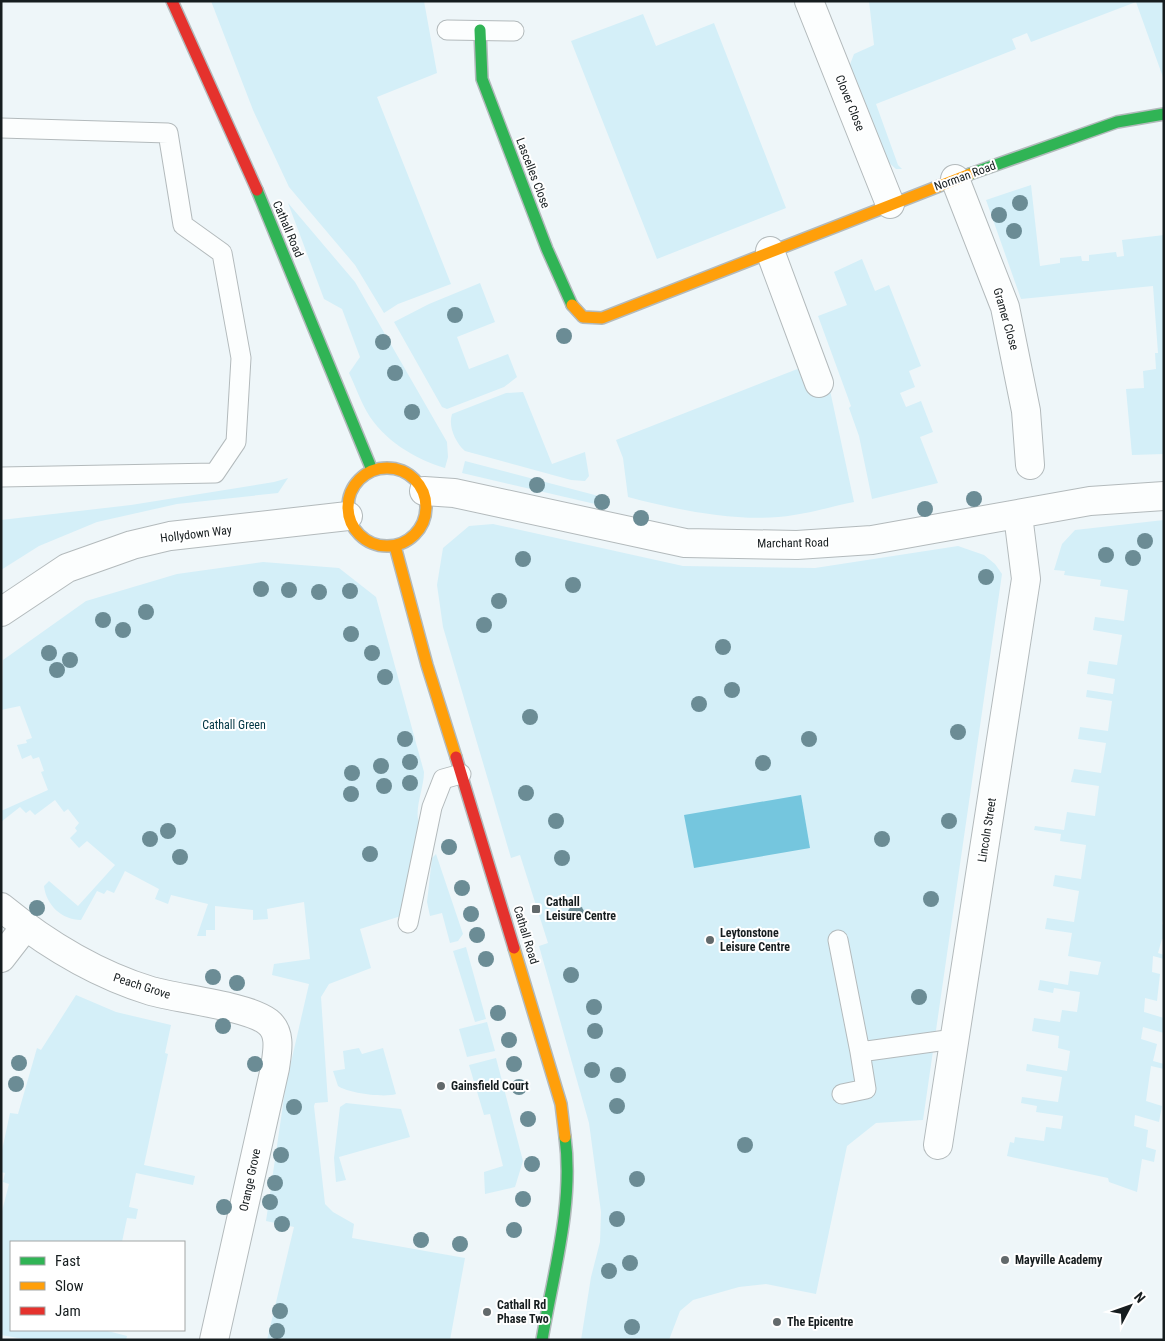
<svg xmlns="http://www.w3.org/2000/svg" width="1165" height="1341" viewBox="0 0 1165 1341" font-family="'Roboto Condensed',sans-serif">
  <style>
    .green { fill: #d4eff8 }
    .water { fill: #75c6de }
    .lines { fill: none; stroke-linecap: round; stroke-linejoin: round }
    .lane-casing { stroke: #b3babc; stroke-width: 21 }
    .street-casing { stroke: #b3babc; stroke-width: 30 }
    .fast-casing { stroke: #b3babc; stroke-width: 14 }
    .slow-casing { stroke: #b3babc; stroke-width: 14 }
    .jam-casing { stroke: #b3babc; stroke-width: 14 }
    .lane { stroke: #fcfefe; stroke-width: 19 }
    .street { stroke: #fcfefe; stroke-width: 28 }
    .fast { stroke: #30b455; stroke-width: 11 }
    .slow { stroke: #ff9f0a; stroke-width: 11 }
    .jam { stroke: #e5322d; stroke-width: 11 }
    .tree { fill: #6b8c95 }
    .poi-dot { fill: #62696b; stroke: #fff; stroke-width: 2 }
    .labels { text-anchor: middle; stroke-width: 4; stroke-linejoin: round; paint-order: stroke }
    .street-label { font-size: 12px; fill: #161d1f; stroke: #fff }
    .park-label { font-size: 12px; fill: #003543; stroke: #fff }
    .poi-label { font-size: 12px; font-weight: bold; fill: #161d1f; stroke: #fff; text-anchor: start }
  </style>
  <rect width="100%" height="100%" fill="#eef6f9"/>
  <path class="green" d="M211 1H424L437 73 377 97 451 284 398 304 384 313 355 265 289 187 253 110Z
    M869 1H1164V80L1136 2 1031 42 1027 33 1012 39 1016 49 876 104 898 165 902 169H896L888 162 849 67 854 54 874 45Z
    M643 14 656 46 714 23 786 208 657 259 571 41Z
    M1031 185 1040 266 1060 263V258L1081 256 1082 261H1089V255L1116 252 1117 257 1124 256 1122 240 1164 235V454L1132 455 1126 389 1144 388 1143 371 1156 369 1155 353H1158L1153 286 1021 299 986 200Z
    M288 203 355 282 447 442 448 457 445 468C415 459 383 440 367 412 360 400 355 385 349 373L360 357 342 309 324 299Z
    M862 259 875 291 889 285 921 366 909 371 915 387 900 393 906 407 921 401 933 432 920 437 938 483 872 499 859 436 849 408 851 406 818 316 847 305 834 272Z
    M480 283 495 322 457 337 469 369 508 354 517 377 504 387 447 409 442 407 394 322 429 304Z
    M800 368 828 381 854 502C834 506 814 512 794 515 744 524 677 510 628 497L623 458 616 440Z
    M523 392 552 464 585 452 589 476 585 481 571 480 465 451C455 442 448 426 452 414L506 393Z
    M465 461 610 499 608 507 462 473Z
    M288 478 278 493 177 504 97 522 39 546 1 570V520L131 505 274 482Z
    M1164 520V916L1162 924 1164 925V939H1162L1158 953 1164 955V959L1153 956 1152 972 1160 974 1157 1001 1145 998 1144 1012 1164 1018V1033L1143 1027 1141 1039 1157 1044 1153 1061 1164 1064V1069L1151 1066 1146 1101 1162 1106 1159 1122 1135 1115 1134 1126 1148 1130 1146 1147 1156 1150 1154 1162 1142 1159 1137 1192 1109 1182 1108 1178 1007 1156 1010 1142 1014 1143 1015 1137 1044 1141 1046 1127 1061 1129 1063 1116 1036 1112 1037 1106 1021 1103 1022 1097 1058 1102 1062 1077 1026 1071 1027 1064 1067 1071 1070 1051 1058 1048 1059 1036 1032 1031 1034 1018 1060 1022 1062 1010 1077 1012 1080 992 1054 988 1053 993 1038 990 1040 980 1068 985 1070 971 1098 975 1101 962 1068 956 1072 933 1045 929 1047 918 1074 922 1079 891 1053 886 1055 875 1081 879 1086 845 1060 841 1061 834 1034 830 1035 826 1064 830 1067 812 1095 816 1099 786 1071 782 1074 769 1101 773 1106 743 1078 739 1080 727 1108 731 1112 701 1086 697 1087 690 1113 694 1115 679 1087 674 1089 661 1117 665 1122 635 1093 630 1095 617 1124 621 1128 590 1100 586 1101 580 1064 575 1065 571 1054 570 1062 544 1075 530Z
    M493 524 683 566 815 568 958 546 984 555 995 564 1002 574 923 1120 876 1123 847 1146 816 1294 766 1284 739 1287 693 1300 680 1311 669 1340H581L591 1277 600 1242 601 1212 589 1123 539 946 548 943 520 855 511 858 443 627 437 585 443 548 469 526Z
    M263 562 339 568 376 597 424 772C424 788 414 809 419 823L404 915 360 929 371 968 329 984 321 997 328 1102 315 1103 314 1106 325 1204 333 1212 354 1224 352 1238 465 1258 450 1340H267L294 1227 266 1221 286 1084 309 984 272 975 274 964 310 959 304 902 267 909 268 919 253 920V910L215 906V930H206V936H197L208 904 171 895 168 904 155 899 159 889 125 871 114 893 107 890 104 894 97 891 81 920C62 920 46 905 44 886L49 881 78 906 115 865 87 841 79 848 70 838 77 831 75 828 79 823 68 809 64 812 55 800 35 815 30 810 26 813 20 807 1 822V811L48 790 41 772 44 771 39 757 33 759 31 755 22 759 17 745 27 743 26 740 32 738 20 706 1 710 3 660 86 601 177 574Z
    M436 854 463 934 458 941 450 943 442 913 430 916 427 902 432 858Z
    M466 947 486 1019 475 1022 453 951Z
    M76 995 116 1012 171 1025 165 1053 168 1054 144 1165 195 1176 193 1185 136 1173 129 1207 138 1209 136 1219 127 1218 122 1242H11V1330H104L127 1336 126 1340H29L1 1335V1215L9 1184 3 1182 5 1173 1 1172V1155L10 1113 18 1114 37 1048 41 1050Z
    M487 1022 495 1051 467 1057 459 1029Z
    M359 1048 362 1054 383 1048 396 1094C384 1098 348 1093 338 1086L333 1071 345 1069 343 1051Z
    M496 1058 523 1161 515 1187 485 1194 484 1172 503 1166 490 1114 484 1115 469 1065Z
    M346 1103 401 1109 410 1137 339 1157 346 1180 336 1182 334 1158 340 1107Z"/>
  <path class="water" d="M801 795 810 848 694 868 684 815Z"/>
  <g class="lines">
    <defs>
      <path id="lane" d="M447 30 514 31
        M1 128 168 133 183 225 222 253 241 358 236 442 215 473 1 477
        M408 923 432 807 443 779 461 774
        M838 940 860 1052 954 1039
        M842 1094 866 1089 860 1052"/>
      <path id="street" d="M809 1 890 204
        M955 179 1005 307 1026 411 1030 465
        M770 251 819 383
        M424 491 454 493 685 543 797 545 872 540 1090 501 1164 496
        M1 612 67 568 132 545 170 536 348 516
        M1 907C45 943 96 974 151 991 179 999 248 1006 268 1022 282 1033 277 1053 275 1068L214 1340
        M1 958 25 927
        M938 1145 1026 579 1018 515"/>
      <path id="fast" d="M480 30 482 79 547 249 572 305
        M970 174 1117 122 1164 114
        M257 190 372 470
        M542 1340C553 1274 574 1204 565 1137"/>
      <path id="slow" d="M572 305 583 317 602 318 970 174
        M348 507a39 39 0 1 1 78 0a39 39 0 1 1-78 0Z
        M395 546 427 665 456 757
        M514 948 561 1104 565 1137"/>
      <path id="jam" d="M172 1 257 190
        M456 757 514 948"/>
    </defs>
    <use href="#lane" class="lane-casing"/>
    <use href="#street" class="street-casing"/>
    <use href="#fast" class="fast-casing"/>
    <use href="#slow" class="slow-casing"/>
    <use href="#jam" class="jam-casing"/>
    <use href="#lane" class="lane"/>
    <use href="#street" class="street"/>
    <use href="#fast" class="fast"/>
    <use href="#slow" class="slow"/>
    <use href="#jam" class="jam"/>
  </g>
  <g class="tree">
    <circle cx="1020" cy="203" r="8"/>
    <circle cx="999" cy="215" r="8"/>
    <circle cx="1014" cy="231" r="8"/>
    <circle cx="455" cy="315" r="8"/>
    <circle cx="564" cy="336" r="8"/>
    <circle cx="383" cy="342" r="8"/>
    <circle cx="395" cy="373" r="8"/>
    <circle cx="412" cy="412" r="8"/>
    <circle cx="537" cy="485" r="8"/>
    <circle cx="974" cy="499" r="8"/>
    <circle cx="602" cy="502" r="8"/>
    <circle cx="925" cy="509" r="8"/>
    <circle cx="641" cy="518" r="8"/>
    <circle cx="1145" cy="541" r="8"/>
    <circle cx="1106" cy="555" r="8"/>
    <circle cx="1133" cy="558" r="8"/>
    <circle cx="523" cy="559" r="8"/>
    <circle cx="986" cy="577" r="8"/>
    <circle cx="573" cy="585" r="8"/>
    <circle cx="261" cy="589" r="8"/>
    <circle cx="289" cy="590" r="8"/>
    <circle cx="350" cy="591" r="8"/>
    <circle cx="319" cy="592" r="8"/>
    <circle cx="499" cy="601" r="8"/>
    <circle cx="146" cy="612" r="8"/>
    <circle cx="103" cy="620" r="8"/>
    <circle cx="484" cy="625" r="8"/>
    <circle cx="123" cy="630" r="8"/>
    <circle cx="351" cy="634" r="8"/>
    <circle cx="723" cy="647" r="8"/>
    <circle cx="49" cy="653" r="8"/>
    <circle cx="372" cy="653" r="8"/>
    <circle cx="70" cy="660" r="8"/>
    <circle cx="57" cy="670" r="8"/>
    <circle cx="385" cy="677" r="8"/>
    <circle cx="732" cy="690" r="8"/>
    <circle cx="699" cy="704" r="8"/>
    <circle cx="530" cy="717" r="8"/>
    <circle cx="958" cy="732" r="8"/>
    <circle cx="405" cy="739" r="8"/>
    <circle cx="809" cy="739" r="8"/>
    <circle cx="410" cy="762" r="8"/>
    <circle cx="763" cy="763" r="8"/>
    <circle cx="381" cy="766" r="8"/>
    <circle cx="352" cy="773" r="8"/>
    <circle cx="410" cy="783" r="8"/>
    <circle cx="384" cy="786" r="8"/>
    <circle cx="526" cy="793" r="8"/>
    <circle cx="351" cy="794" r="8"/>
    <circle cx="556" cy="821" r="8"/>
    <circle cx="949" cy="821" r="8"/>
    <circle cx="168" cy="831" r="8"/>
    <circle cx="150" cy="839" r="8"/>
    <circle cx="882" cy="839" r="8"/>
    <circle cx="449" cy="847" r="8"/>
    <circle cx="370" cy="854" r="8"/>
    <circle cx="180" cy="857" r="8"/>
    <circle cx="562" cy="858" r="8"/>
    <circle cx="462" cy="888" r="8"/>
    <circle cx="931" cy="899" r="8"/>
    <circle cx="37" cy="908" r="8"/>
    <circle cx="576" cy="913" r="8"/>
    <circle cx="471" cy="914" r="8"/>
    <circle cx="477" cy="935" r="8"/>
    <circle cx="486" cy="959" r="8"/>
    <circle cx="571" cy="975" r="8"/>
    <circle cx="213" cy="977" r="8"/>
    <circle cx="237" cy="983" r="8"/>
    <circle cx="919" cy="997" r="8"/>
    <circle cx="594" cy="1007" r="8"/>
    <circle cx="498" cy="1013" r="8"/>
    <circle cx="223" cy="1026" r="8"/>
    <circle cx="595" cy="1031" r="8"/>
    <circle cx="509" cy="1040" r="8"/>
    <circle cx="19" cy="1063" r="8"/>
    <circle cx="255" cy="1064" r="8"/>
    <circle cx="514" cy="1064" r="8"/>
    <circle cx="592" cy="1070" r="8"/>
    <circle cx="618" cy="1075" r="8"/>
    <circle cx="16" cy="1084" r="8"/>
    <circle cx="519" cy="1087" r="8"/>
    <circle cx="617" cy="1106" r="8"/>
    <circle cx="294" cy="1107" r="8"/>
    <circle cx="528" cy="1119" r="8"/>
    <circle cx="745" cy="1145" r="8"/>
    <circle cx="281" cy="1155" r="8"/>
    <circle cx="532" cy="1164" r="8"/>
    <circle cx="637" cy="1179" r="8"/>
    <circle cx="275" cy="1183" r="8"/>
    <circle cx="523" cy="1199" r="8"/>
    <circle cx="270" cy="1202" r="8"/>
    <circle cx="224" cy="1207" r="8"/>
    <circle cx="617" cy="1219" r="8"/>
    <circle cx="282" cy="1224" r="8"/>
    <circle cx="514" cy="1230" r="8"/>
    <circle cx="421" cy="1240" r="8"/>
    <circle cx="460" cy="1244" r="8"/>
    <circle cx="630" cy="1263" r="8"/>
    <circle cx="609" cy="1271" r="8"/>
    <circle cx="280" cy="1311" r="8"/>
    <circle cx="632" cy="1327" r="8"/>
    <circle cx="277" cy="1331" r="8"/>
  </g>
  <g class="poi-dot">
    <rect x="531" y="904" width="10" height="10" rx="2.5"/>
    <circle cx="710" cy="940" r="5"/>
    <circle cx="441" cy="1086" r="5"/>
    <circle cx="1005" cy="1260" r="5"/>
    <circle cx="487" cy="1312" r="5"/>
    <circle cx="777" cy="1322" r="5"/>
  </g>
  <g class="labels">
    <g class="street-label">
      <text transform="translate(850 103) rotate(68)" y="4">Clover Close</text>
      <text transform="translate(533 173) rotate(69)" y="4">Lascelles Close</text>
      <text transform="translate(965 176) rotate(-20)" y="4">Norman Road</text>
      <text transform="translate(288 229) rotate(67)" y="4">Cathall Road</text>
      <text transform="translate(1006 319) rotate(74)" y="4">Gramer Close</text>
      <text transform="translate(196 534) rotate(-7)" y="4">Hollydown Way</text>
      <text transform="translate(793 543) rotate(-1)" y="4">Marchant Road</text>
      <text transform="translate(987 830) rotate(-81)" y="4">Lincoln Street</text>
      <text transform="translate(526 935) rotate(73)" y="4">Cathall Road</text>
      <text transform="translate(142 986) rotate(18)" y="4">Peach Grove</text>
      <text transform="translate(250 1180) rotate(-78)" y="4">Orange Grove</text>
    </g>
    <g class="park-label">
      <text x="234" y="729">Cathall Green</text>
    </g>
    <g class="poi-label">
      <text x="546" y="906">Cathall<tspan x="546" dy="14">Leisure Centre</tspan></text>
      <text x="720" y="937">Leytonstone<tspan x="720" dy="14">Leisure Centre</tspan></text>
      <text x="451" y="1090">Gainsfield Court</text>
      <text x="1015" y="1264">Mayville Academy</text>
      <text x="497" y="1309">Cathall Rd<tspan x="497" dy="14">Phase Two</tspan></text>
      <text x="787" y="1326">The Epicentre</text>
    </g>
  </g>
  <rect width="1165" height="1341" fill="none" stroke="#161d1f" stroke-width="5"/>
  <rect x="10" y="1241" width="175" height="90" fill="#ffffff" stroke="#a2a5a5"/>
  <rect x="20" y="1257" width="25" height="8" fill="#30b455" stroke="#a2a5a5"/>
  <text x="55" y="1266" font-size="15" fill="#161d1f">Fast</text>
  <rect x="20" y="1282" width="25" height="8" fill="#ff9f0a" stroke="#a2a5a5"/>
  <text x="55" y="1291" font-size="15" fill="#161d1f">Slow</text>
  <rect x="20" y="1307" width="25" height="8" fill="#e5322d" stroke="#a2a5a5"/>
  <text x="55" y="1316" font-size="15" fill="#161d1f">Jam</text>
  <g transform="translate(1130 1306) rotate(49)" stroke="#ffffff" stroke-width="4" paint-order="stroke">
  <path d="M0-4L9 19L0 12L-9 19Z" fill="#161d1f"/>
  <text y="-8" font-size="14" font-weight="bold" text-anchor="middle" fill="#161d1f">N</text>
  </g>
</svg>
